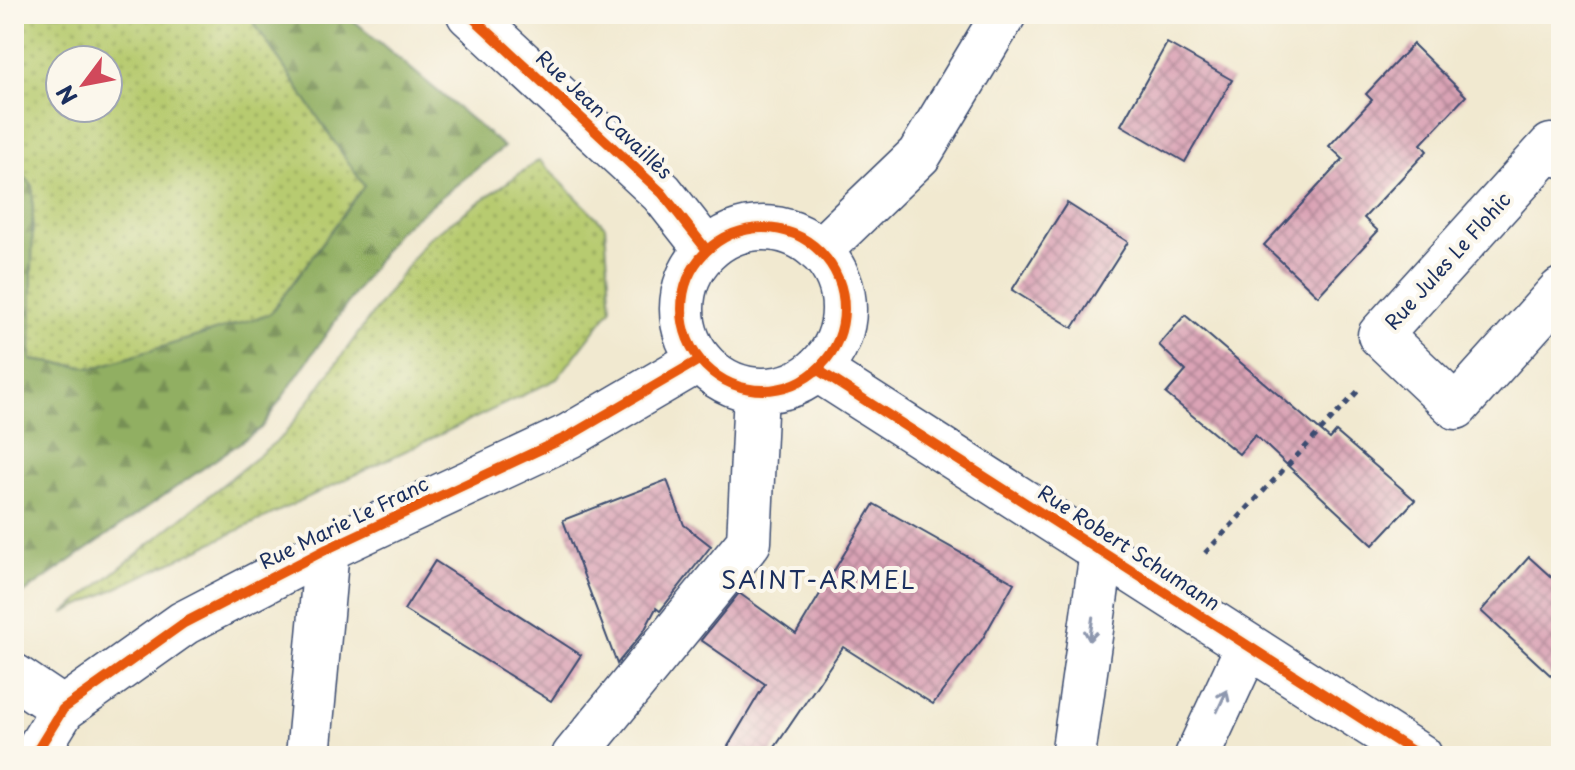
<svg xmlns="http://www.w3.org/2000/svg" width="1575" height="770" viewBox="0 0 1575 770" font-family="'Playpen Sans',sans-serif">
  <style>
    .grass { fill: url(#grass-dots); stroke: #697d66; stroke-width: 2; fill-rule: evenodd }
    .forest { fill: url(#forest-firs); stroke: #566f60; stroke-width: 2 }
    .building { fill: url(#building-cross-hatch) }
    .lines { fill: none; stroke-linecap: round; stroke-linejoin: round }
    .minor-casing { stroke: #3b4b6f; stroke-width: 47 }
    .path { stroke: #3b4b6f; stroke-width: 5; stroke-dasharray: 6 6; stroke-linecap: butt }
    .minor { stroke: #fff; stroke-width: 44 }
    .cycleway-casing { stroke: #fbf7ec; stroke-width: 15 }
    .cycleway { stroke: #e8590c; stroke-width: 10 }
    .oneway { stroke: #8d97ae }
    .labels { text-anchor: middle; stroke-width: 8; stroke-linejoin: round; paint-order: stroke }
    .street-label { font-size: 20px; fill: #1b2f5e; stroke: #fbf7ec }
    .quarter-label { font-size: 24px; letter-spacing: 2px; fill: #1b2f5e; stroke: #fbf7ec }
  </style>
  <defs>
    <pattern id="grass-dots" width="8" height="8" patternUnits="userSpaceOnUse" patternTransform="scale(2)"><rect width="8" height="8" fill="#b7cb6f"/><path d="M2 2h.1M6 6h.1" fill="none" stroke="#94a55e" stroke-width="1.8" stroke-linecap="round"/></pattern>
    <pattern id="forest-firs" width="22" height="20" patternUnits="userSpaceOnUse" patternTransform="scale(2)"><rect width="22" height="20" fill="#91af62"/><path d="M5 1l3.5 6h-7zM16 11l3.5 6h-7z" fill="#768f54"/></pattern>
    <pattern id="building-cross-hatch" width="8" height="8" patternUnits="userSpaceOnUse" patternTransform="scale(2)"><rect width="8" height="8" fill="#daa3b5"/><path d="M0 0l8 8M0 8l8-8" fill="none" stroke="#b08596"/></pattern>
  </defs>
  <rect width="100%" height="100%" fill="#fbf7ec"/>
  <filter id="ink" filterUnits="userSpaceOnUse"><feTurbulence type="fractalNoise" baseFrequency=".0125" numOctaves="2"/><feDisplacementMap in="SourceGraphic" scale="16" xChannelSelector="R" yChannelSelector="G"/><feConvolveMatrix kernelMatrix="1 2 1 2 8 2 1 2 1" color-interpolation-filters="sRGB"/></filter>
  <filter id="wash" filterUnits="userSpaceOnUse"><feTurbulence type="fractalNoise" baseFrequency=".006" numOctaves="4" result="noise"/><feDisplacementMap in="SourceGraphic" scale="32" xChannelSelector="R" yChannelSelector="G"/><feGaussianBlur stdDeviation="1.8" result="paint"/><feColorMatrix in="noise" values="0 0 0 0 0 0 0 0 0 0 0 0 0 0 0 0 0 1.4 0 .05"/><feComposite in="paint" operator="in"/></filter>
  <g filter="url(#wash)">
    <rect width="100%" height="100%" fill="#f1e9d0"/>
    <path class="grass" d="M14 14H248L365 186 270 314 94 368 31 360 33 187 14 164ZM60 60H108V108H60Z
      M539 160 605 226 611 309 557 379 64 613 284 435 427 239Z"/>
    <path class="forest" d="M248 14H346L504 147 397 232 261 428 21 595 14 590V164L33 186 31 360 94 368 270 314 364 186Z"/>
    <g id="blocks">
      <path class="building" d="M1167 43 1232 80 1185 162 1121 125Z
        M1413 44 1466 96 1421 144 1427 151 1364 218 1378 231 1318 296 1264 245 1343 159 1329 146 1372 100 1366 94Z
        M1067 203 1128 242 1073 328 1012 290Z
        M1185 315 1330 439 1336 432 1415 500 1373 545 1255 435 1239 454 1166 394 1186 371 1159 345Z
        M667 480 684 525 711 546 660 611 656 608 644 631 617 664 563 520Z
        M874 504 1014 583 983 638 933 704 843 647 769 756H740L727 748 765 684 701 640 739 593 796 634Z
        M1529 557 1561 586V685L1481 611Z
        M435 561 581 655 551 701 404 610Z"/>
    </g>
  </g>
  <g filter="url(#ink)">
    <use href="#blocks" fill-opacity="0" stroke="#3b4b6f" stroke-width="2"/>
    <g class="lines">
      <defs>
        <path id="minor" d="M469 14 662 193 706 249
          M1561 155 1551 146 1380 335 1456 407 1561 290
          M682 309a81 81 0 1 1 162 0a81 81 0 1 1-162 0Z
          M819 251 919 155 1004 14
          M818 370 1420 756
          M14 676 63 709
          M34 756 63 709 184 623 327 549 569 436 699 360
          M308 756 327 549
          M574 756 749 542 756 392
          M1073 756 1102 552
          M1197 756 1248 646"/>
      </defs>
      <use href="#minor" class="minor-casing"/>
      <path class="path" d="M1205 553 1360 389"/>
      <use href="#minor" class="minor"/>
      <defs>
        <path id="cycleway" d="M469 14 662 193 706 249
          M682 309a81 81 0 1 1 162 0a81 81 0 1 1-162 0Z
          M818 370 1420 756
          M34 756 63 709 184 623 327 549 569 436 699 360"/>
      </defs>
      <use href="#cycleway" class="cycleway-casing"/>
      <use href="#cycleway" class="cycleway"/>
    </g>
    <defs><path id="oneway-shaft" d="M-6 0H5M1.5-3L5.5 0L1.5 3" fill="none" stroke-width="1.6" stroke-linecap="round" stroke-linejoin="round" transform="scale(2)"/></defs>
    <g class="oneway">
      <use href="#oneway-shaft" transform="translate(1091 629) rotate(98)"/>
      <use href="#oneway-shaft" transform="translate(1222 701) rotate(-65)"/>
    </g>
  </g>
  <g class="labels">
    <g class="street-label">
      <text transform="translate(604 115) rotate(43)" y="7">Rue Jean Cavaillès</text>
      <text transform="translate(1448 261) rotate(-48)" y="7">Rue Jules Le Flohic</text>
      <text transform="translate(344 523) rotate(-26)" y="7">Rue Marie Le Franc</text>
      <text transform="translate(1129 548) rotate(33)" y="7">Rue Robert Schumann</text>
    </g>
    <g class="quarter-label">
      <text x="819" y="589">SAINT-ARMEL</text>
    </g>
  </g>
  <rect width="1575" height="770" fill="none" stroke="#fbf7ec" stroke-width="48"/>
  <g transform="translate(84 84) rotate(238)"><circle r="38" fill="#fbf7ec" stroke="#a1a7b3" stroke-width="2"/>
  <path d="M0-6L14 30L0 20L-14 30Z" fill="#d1495b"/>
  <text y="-12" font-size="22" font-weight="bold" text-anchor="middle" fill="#1b2f5e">N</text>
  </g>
</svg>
